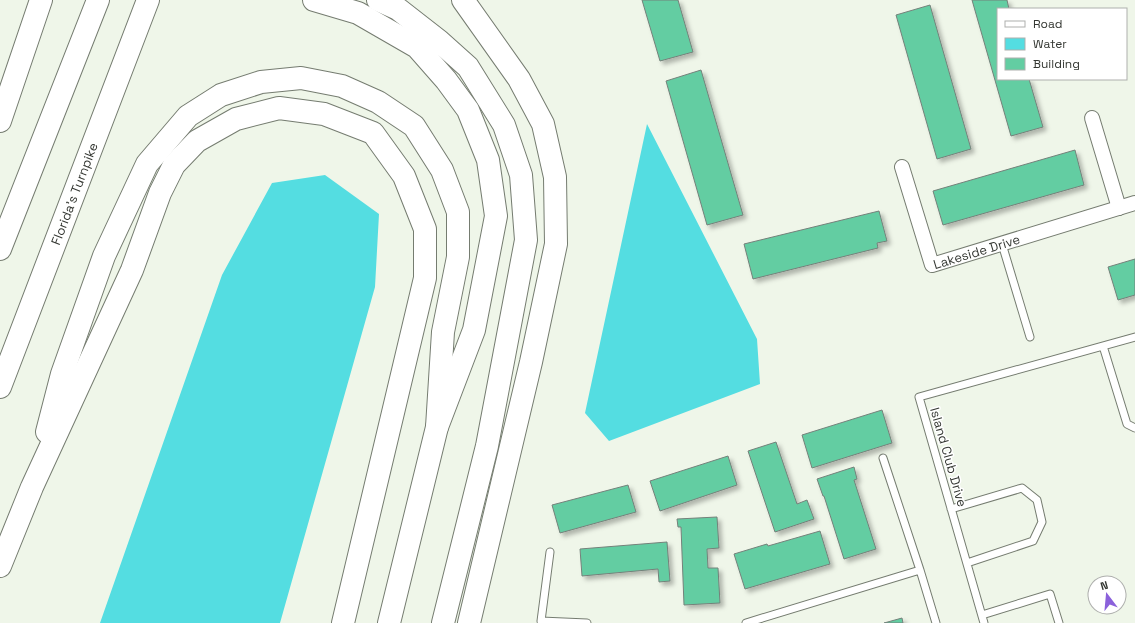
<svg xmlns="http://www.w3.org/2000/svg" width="1135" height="623" viewBox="0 0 1135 623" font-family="'Space Grotesk',sans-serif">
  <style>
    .water { fill: #54dde1 }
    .building { fill: #63cda2; stroke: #74817a; filter: url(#shadow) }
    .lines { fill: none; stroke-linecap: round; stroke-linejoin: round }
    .lane-casing { stroke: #757c70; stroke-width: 9 }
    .street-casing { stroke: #757c70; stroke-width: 16 }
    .highway-casing { stroke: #757c70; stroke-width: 24 }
    .lane { stroke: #fff; stroke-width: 7 }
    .street { stroke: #fff; stroke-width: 14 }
    .highway { stroke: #fff; stroke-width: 22 }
    .labels { text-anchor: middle; stroke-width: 3; stroke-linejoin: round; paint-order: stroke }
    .street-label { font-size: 13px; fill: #343732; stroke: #fff }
  </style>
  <defs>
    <filter id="shadow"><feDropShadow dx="3.5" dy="3.5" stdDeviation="2" flood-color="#0004"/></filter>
  </defs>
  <rect width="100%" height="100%" fill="#eff6e9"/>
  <path class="water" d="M647 124 757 339 760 384 609 441 585 413Z
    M325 175 379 214 375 287 280 623H100L222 275 272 183Z"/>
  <path class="building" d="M642 0H678L693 52 660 61Z
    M972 0H1007L1009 9H998V79H1029L1043 127 1011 136Z
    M930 5 971 149 937 159 896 15Z
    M701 70 743 215 707 225 666 81Z
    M1075 150 1084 185 943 225 933 191Z
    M879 211 887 241 877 243 878 248 753 279 744 244Z
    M1135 259V295L1118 300 1108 267Z
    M882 410 892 443 812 468 802 435Z
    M776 442 797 504 807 500 814 519 775 532 748 451Z
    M728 456 737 485 660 511 650 481Z
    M854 467 857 479 854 480 876 549 844 559 824 496H823L817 479Z
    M628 485 636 512 560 533 552 505Z
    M717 517 719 548 707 549 708 568H718L720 603 684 605 681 527H678L677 519Z
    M820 531 830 564 745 589 734 554 767 544 768 546Z
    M667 542 670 581 659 582 658 569 582 576 580 549Z
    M902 618 903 623H884Z"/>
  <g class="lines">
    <defs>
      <path id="lane" d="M1002 244 1030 337
        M1103 346 1127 424 1135 428
        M951 509 1022 488 1037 500 1042 522 1033 541 967 563
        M550 552 541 621 587 623
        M920 570 936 623
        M982 615 1050 594 1059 623
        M746 623 920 570 883 458
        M984 623 919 397 1135 337"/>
      <g id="street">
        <path d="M1092 118 1119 208"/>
        <path id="s1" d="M902 167 932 265 1135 203"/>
      </g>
      <g id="highway">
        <path d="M314 0 358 13 417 47 446 80 468 110 488 160 496 216 474 330 437 427 389 623"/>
        <path d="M378 0 398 9 439 41 468 67 504 125 521 175 526 240 487 446 443 623"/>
        <path d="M463 0 519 79 543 124 555 177 556 244 531 362 469 623"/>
        <path d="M0 121 41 0"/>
        <path d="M0 249 98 0"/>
        <path id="s2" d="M0 387 148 0"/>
        <path d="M47 432 62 374 104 256 147 164 188 116 221 95 261 82 301 78 342 86 378 102 414 126 442 170 458 212V257L443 332 437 427"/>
        <path d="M0 566 32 487 132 270 160 193 174 165 197 141 236 119 279 108 324 114 373 133 404 176 425 229V278L343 623"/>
      </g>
    </defs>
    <use href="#lane" class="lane-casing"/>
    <use href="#street" class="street-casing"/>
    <use href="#highway" class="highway-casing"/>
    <use href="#lane" class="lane"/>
    <use href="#street" class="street"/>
    <use href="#highway" class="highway"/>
  </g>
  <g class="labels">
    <g class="street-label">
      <text dy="5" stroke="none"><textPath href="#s2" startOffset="207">Florida's Turnpike</textPath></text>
      <text dy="5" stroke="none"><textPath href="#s1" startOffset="149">Lakeside Drive</textPath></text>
      <text transform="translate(949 457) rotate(74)" y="5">Island Club Drive</text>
    </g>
  </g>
  <rect x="997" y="8" width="130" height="72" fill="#ffffff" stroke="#aeafad"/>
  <rect x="1005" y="21" width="20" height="6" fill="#ffffff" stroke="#aeafad"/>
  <text x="1033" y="28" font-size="12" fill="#343732">Road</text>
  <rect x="1005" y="38" width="20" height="12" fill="#54dde1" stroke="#aeafad"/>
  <text x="1033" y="48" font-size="12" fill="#343732">Water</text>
  <rect x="1005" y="58" width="20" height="12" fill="#63cda2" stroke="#aeafad"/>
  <text x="1033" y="68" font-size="12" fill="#343732">Building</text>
  <g transform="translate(1107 595) rotate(344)"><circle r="19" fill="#ffffff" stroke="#aeafad"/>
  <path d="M0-3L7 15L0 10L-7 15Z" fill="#8b61db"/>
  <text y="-6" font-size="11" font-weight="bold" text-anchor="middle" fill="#343732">N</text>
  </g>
</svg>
